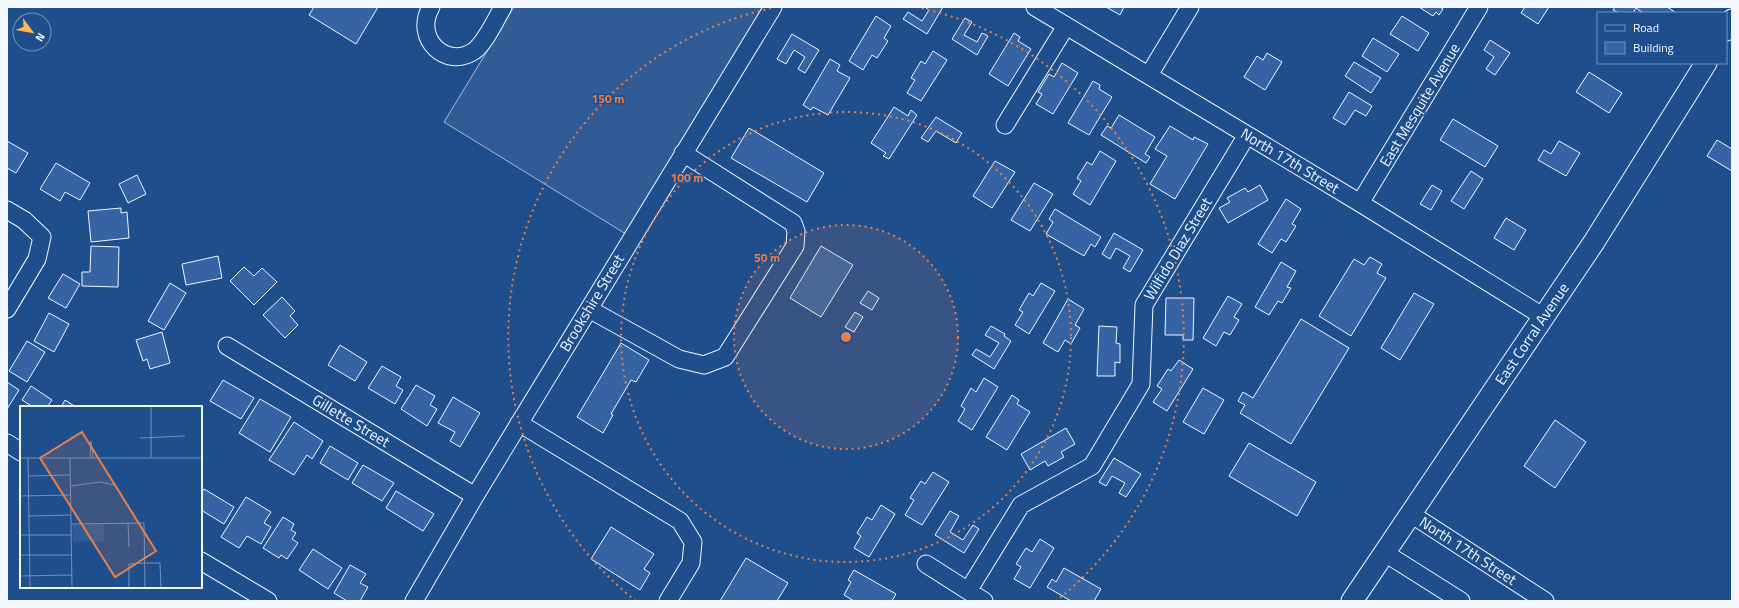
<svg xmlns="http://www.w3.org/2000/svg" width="1739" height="608" viewBox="0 0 1739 608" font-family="'Titillium Web',sans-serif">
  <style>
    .built { fill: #305b95; stroke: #a8bbd7 }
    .building { fill: #3563a3; stroke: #f2f6ff }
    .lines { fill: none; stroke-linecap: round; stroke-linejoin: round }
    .minor-casing { stroke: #f2f6ff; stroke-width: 19 }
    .major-casing { stroke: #f2f6ff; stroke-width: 23 }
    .minor { stroke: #1f4e8c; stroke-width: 17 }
    .major { stroke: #1f4e8c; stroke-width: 21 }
    .ring { fill: none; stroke: #ea8049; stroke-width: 2; stroke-dasharray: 2 4 }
    .labels { text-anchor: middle; stroke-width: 3; stroke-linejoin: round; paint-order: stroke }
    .street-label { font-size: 15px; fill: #f2f6ff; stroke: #1f4e8c }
    .inset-road { fill: none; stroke: #7391ba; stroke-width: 1 }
    .view { fill: #ea8049; fill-opacity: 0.15; stroke: #ea8049; stroke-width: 2 }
    .inset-edge { fill: none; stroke: #f2f6ff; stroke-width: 2 }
    .centre { fill: #ea8049; stroke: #1f4e8c; stroke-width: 2 }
    .ring-label { font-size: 12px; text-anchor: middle; font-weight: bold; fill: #ea8049; stroke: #1f4e8c; stroke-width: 3; stroke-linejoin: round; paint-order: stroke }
  </style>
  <rect width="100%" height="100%" fill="#1f4e8c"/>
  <path class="built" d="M514 7H764L626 234 444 122Z"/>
  <path class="building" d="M314 7H378L356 44 309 15Z
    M925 7H943L927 34 903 19 908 12 922 21 929 10Z
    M1106 7H1124L1120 15Z
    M1419 7H1440L1443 9 1439 15 1436 12 1433 16Z
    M1525 7H1549L1538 24 1521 13Z
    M1615 7H1667L1675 12 1674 13H1643L1636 8 1633 13H1619L1613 10Z
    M876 16 891 26 884 38 888 41 877 58 872 55 863 70 849 61Z
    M1402 16 1429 33 1418 51 1390 34Z
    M965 18 972 22 964 35 977 42 982 33 988 36 977 55 952 39Z
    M1014 33 1020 37 1018 41 1031 49 1008 86 989 74Z
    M792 34 819 50 805 73 798 69 805 57 794 50 786 64 777 59Z
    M1373 38 1399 54 1387 72 1362 56Z
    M1490 40 1510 53 1495 75 1486 69 1494 57 1484 50Z
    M933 51 947 60 921 101 907 93 915 80 911 78 921 61 925 64Z
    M1267 53 1282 62 1265 90 1244 77 1257 56 1263 60Z
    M830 59 840 65 837 71 850 78 828 115 813 107 811 110 803 105Z
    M1354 62 1381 78 1371 93 1345 76Z
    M1062 63 1078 73 1053 114 1036 104 1042 94 1038 92 1049 74 1054 77Z
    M1589 72 1622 93 1609 113 1576 92Z
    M1093 81 1100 85 1099 89 1112 97 1089 135 1068 123Z
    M1349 92 1372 106 1366 116 1355 110 1345 125 1333 118Z
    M894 107 908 116 911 110 917 115 889 159 883 156 886 153 871 143Z
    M1119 115 1155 137 1145 154 1150 157 1146 163 1101 135 1107 126 1111 128Z
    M936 117 962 133 956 143 936 131 928 142 921 138Z
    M1453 119 1498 146 1485 167 1440 140Z
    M1170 126 1193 140 1194 137 1208 144 1175 199 1150 184 1167 156 1155 149Z
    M749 128 824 173 807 202 731 158Z
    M1717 140 1732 149V171L1707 156Z
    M7 141 28 153 16 173 7 168Z
    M1559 141 1580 153 1566 176 1538 160 1544 150 1551 154Z
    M1100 151 1116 161 1090 205 1073 194 1081 181 1077 178 1087 162 1092 165Z
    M995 161 1015 172 992 208 973 196Z
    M56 163 90 183 80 200 65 192 60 201 40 189Z
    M1471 171 1483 179 1464 209 1451 201Z
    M137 175 146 194 128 203 119 184Z
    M1034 183 1053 194 1030 231 1011 220Z
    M1260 185 1268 200 1228 223 1219 208 1230 202 1227 198 1245 188 1248 192Z
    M1432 185 1442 191 1431 210 1420 204Z
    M1286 199 1301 209 1292 224 1296 226 1286 242 1281 239 1272 253 1258 244Z
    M121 208V213L127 212 129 238 91 242 88 211Z
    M1055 209 1101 237 1095 247 1091 244 1084 256 1046 234 1053 222 1049 219Z
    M1506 218 1526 230 1514 250 1494 238Z
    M1114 233 1143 250 1130 272 1123 268 1130 256 1116 248 1110 259 1102 254Z
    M91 246 119 247 118 287 82 286V272H90Z
    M821 246 853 265 821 317 790 298Z
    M218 256 222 278 186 285 182 264Z
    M1370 257 1382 264 1377 273 1386 278 1351 336 1319 316 1354 259 1364 265Z
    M1281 262 1296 271 1287 287 1291 288 1282 303 1278 301 1269 315 1255 307Z
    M244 267 254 276 262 268 277 282 254 305 230 281Z
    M63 274 80 284 66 308 48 298Z
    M170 283 186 293 164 330 148 321Z
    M1041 283 1055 291 1029 334 1015 325 1023 312 1019 310 1029 293 1033 296Z
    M868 291 879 298 872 310 860 303Z
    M1414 293 1434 304 1400 360 1381 348Z
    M1228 296 1242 304 1234 317 1239 320 1230 335 1224 332 1216 346 1203 338Z
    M282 297 295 311 290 316 298 325 285 338 263 315Z
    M1166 298H1194L1193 340H1183V335H1165Z
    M1068 299 1084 309 1075 325 1080 328 1071 344 1065 340 1058 352 1043 343Z
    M855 312 863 317 854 332 845 327Z
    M49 313 69 324 54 352 34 341Z
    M1301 319 1349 348 1291 444 1240 413 1245 405 1238 401 1243 392 1253 398Z
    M991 326 1005 334 1004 336 1011 341 994 369 972 355 976 349 990 357 999 343 985 335Z
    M1099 326 1117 327 1116 343 1120 344V363L1115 362V376H1097Z
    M162 332 170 363 150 369 147 359 143 361 136 340Z
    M27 341 45 352 27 382 9 371Z
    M621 343 649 360 636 382 631 380 611 414 613 415 603 433 577 417Z
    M340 345 367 362 355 381 328 365Z
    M1179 360 1193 369 1167 411 1153 402 1162 389 1157 386 1168 369 1171 371Z
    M382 366 401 377 396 386 403 390 395 404 368 388Z
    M984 378 998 387 972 430 958 421 965 409 961 406 971 388 976 392Z
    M223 380 254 398 241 419 210 401Z
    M7 382 19 390 7 409Z
    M416 385 435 396 430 405 437 409 427 426 401 409Z
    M31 386 52 400 47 407H33L22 400Z
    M1203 388 1224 400 1204 434 1183 422Z
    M1012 395 1019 400 1017 404 1030 412 1007 450 986 437Z
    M453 397 480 413 460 447 450 441 455 432 438 423Z
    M260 399 291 417 270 452 239 433Z
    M65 400 76 407H61Z
    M1555 420 1586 442 1555 488 1524 466Z
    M294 422 323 441 312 459 307 455 294 475 269 460Z
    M1066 428 1075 444 1061 452 1064 457 1048 466 1045 461 1030 470 1021 454Z
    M1249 443 1316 482 1297 516 1229 476Z
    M330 446 358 463 348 480 320 463Z
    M1114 458 1141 474 1126 497 1119 493 1125 483 1112 476 1106 486 1099 482Z
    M363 465 394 483 382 501 352 483Z
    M933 472 949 482 922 525 905 515 914 500 910 498 921 481 925 484Z
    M204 489 234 507 224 524 201 510V494Z
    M396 491 434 514 423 531 386 508Z
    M246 497 271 512 264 523 271 527 261 544 247 536 239 548 221 537Z
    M881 505 895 514 869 557 854 548 861 536 857 533 867 517 872 520Z
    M950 511 959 516 950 532 963 540 973 525 979 529 964 553 935 535Z
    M283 517 294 524 291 530 296 533 292 539 298 543 287 559 281 555 279 558 263 548Z
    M611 527 654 554 644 569 650 573 640 590 591 559Z
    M1040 539 1054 548 1030 588 1014 579 1021 567 1016 564 1026 548 1032 552Z
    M313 549 342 568 328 589 299 570Z
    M746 558 788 583 777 601H720Z
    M350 565 366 574 360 583 368 587 360 601H347L334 593Z
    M1064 568 1101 589 1094 601H1071L1047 587 1052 579 1056 582Z
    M854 570 896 594 892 601H854L844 595 851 582 848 580Z"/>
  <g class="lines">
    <defs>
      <path id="minor" d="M431 7C413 38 446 70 474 51 485 43 496 19 503 7
        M1035 7 1360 203 1544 317
        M1149 75 1190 7
        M1005 125 1066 26
        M1360 203 1479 7
        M7 210 24 220 42 237 37 259 7 309
        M589 309 679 359 704 365 725 357 795 246 796 231 793 223 683 153
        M227 346 475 496
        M519 423 680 521 693 542 691 563 668 601
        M7 443 21 452
        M1411 514 1545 601
        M1385 553 1461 601
        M201 561 268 601
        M926 564 984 601
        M968 591 1021 505 1092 466 1141 384 1144 305 1247 135
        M414 601 475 496 773 7"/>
      <path id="major" d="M1726 30 1732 20
        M1352 601 1594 242 1706 63"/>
    </defs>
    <use href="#minor" class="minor-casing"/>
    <use href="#major" class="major-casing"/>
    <use href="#minor" class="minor"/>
    <use href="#major" class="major"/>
  </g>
  <circle cx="846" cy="337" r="112" fill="#ea8049" fill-opacity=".12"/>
  <g class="ring">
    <circle cx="846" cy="337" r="112"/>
    <circle cx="846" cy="337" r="225"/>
    <path d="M636 601A337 337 0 0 1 776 7M916 7A337 337 0 0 1 1056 601"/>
  </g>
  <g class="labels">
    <g class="street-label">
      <text transform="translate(1420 105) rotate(-59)" y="5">East Mesquite Avenue</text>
      <text transform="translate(1290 161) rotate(31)" y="5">North 17th Street</text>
      <text transform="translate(1178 249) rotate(-59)" y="5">Wilfido Diaz Street</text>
      <text transform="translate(592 303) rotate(-59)" y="5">Brookshire Street</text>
      <text transform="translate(1532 334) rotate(-56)" y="5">East Corral Avenue</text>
      <text transform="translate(351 421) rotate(31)" y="5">Gillette Street</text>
      <text transform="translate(1468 551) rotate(33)" y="5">North 17th Street</text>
    </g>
  </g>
  <g transform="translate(20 406)">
    <rect width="182" height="182" fill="#1f4e8c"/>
    <path d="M84 118V135L53 136 52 119Z" fill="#305b95"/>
    <path class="inset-road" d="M131 0V52M120 32 165 30M0 52H182M8 52 10 182M50 52 52 182M70 52 71 35 73 52M8 70 50 69M51 80 80 76 94 79M0 90 51 89M9 110 51 109M108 117 109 141M51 118 124 117 125 182M0 129H51M0 149H51M0 170 52 169M109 182V158L125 157H140L141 182"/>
    <path class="view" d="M62 26 136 145 95 171 20 52Z"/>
    <rect width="182" height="182" class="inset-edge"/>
  </g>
  <circle cx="846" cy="337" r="6" class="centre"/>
  <g class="ring-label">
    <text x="608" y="103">150 m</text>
    <text x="687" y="182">100 m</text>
    <text x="767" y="262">50 m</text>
  </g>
  <rect width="1739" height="608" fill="none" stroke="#f2f6ff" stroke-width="16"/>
  <rect x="1597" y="12" width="130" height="52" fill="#1f4e8c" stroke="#7391ba"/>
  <rect x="1605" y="25" width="20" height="6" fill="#1f4e8c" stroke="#7391ba"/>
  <text x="1633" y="32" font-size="12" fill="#f2f6ff">Road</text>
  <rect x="1605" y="42" width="20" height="12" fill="#3563a3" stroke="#7391ba"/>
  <text x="1633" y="52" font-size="12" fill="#f2f6ff">Building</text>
  <g transform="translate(32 32) rotate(122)"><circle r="19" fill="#1f4e8c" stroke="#7391ba"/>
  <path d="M0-3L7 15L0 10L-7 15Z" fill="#ffb74d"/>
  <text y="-6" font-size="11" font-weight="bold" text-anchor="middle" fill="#f2f6ff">N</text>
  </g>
</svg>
